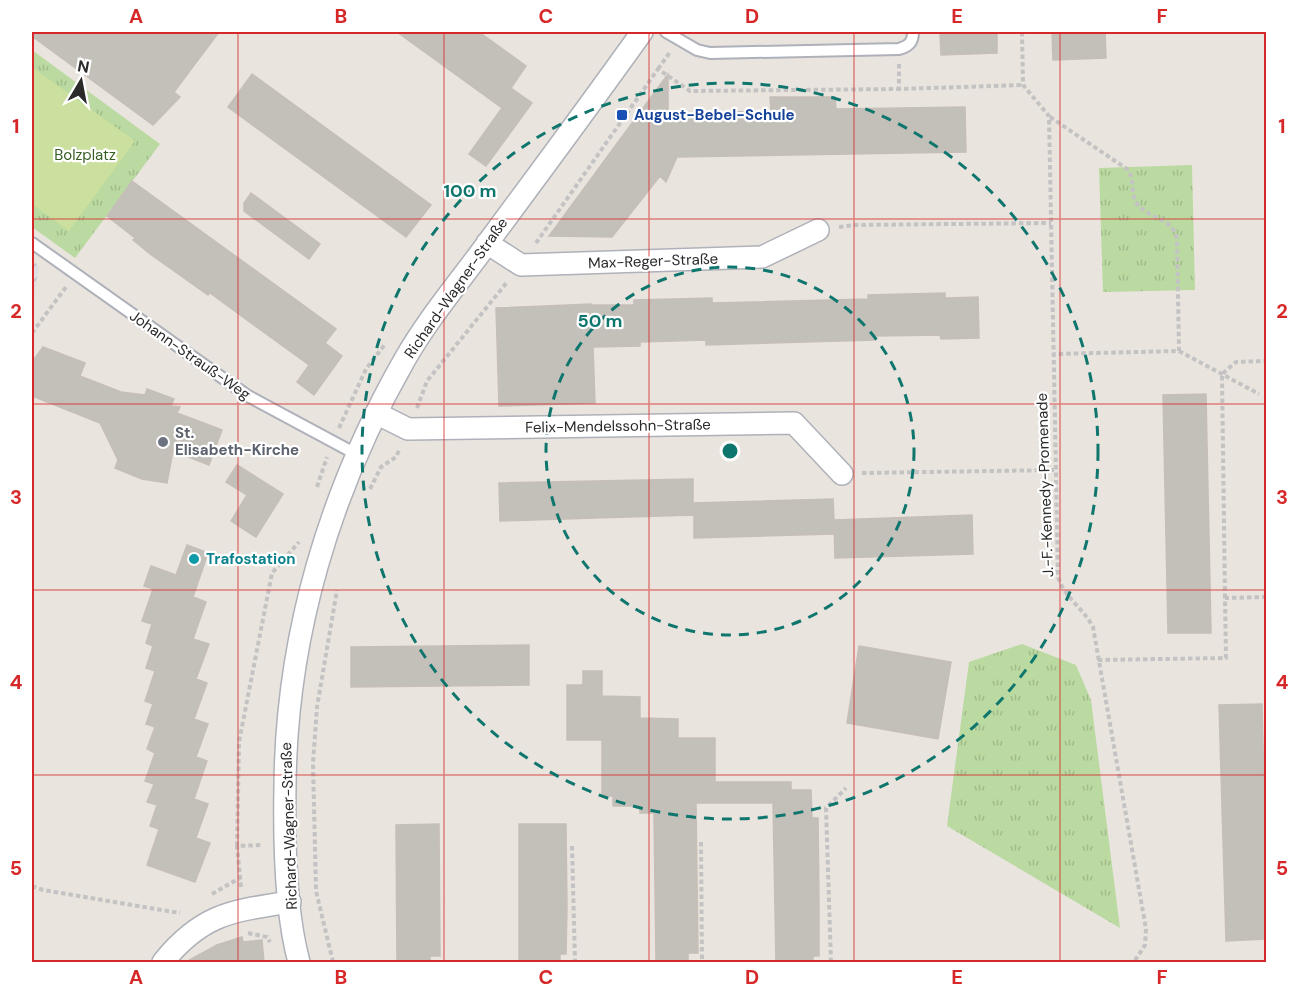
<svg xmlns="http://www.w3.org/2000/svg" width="1298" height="994" viewBox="0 0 1298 994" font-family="'DM Sans',sans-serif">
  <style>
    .industrial { fill: url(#industrial-furrows) }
    .grass { fill: url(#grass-tufts) }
    .pitch { fill: #cbe09e }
    .building { fill: #c3bfb9; stroke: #c6bfb8; stroke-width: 1.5 }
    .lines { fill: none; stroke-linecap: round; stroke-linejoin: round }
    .lane-casing { stroke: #aeb1b9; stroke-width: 14 }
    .street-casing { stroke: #aeb1b9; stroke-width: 24 }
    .path { stroke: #c3c3c3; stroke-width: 4; stroke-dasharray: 4.5 3; stroke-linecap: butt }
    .lane { stroke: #fff; stroke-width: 10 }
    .street { stroke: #fff; stroke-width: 21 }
    .grid { fill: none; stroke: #d62828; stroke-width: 1.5; stroke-opacity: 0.55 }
    .ring { fill: none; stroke: #0f766e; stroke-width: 3; stroke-dasharray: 10 8 }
    .transit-dot { fill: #1a4fb4; stroke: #fff; stroke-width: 2 }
    .worship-dot { fill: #6b7280; stroke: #fff; stroke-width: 2 }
    .culture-dot { fill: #0f9aa8; stroke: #fff; stroke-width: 2 }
    .labels { text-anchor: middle; stroke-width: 4.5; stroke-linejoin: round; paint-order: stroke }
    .transit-label { font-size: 15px; font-weight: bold; fill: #164399; stroke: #fff; text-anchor: start }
    .park-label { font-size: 15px; fill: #365e23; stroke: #fff }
    .street-label { font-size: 15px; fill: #2a2a2a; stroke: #fff }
    .worship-label { font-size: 15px; font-weight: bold; fill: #5b616d; stroke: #fff; text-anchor: start }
    .culture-label { font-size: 15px; font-weight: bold; fill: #0d838f; stroke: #fff; text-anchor: start }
    .centre { fill: #0f766e; stroke: #fff; stroke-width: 3 }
    .ring-label { font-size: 18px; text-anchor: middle; font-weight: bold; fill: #0f766e; stroke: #fff; stroke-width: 4.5; stroke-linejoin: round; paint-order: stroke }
    .neatline { fill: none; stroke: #d62828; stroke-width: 2 }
    .grid-label { font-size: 20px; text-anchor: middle; font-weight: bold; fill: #d62828 }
  </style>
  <defs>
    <pattern id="industrial-furrows" width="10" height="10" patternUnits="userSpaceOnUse" patternTransform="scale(1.5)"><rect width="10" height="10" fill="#dfdee4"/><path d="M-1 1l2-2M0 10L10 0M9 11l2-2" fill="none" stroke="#c0bfc4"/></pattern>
    <pattern id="grass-tufts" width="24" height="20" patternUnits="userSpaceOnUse" patternTransform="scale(1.5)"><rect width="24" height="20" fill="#bbdaa1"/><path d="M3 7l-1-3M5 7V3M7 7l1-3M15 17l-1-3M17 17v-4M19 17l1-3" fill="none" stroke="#a1bb8b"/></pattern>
  </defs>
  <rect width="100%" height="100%" fill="#eae4de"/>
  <path class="industrial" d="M32 260 39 266 32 309Z"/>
  <path class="grass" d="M32 50 160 144 75 258 32 227Z
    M1192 165 1195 290 1103 292 1099 168Z
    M1022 644 1076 665 1091 700 1120 928 947 826 969 662Z"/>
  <path class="pitch" d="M32 67 135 141 69 231 32 204Z"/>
  <path class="building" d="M32 32H219L174 92 180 97 153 125 32 36Z
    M397 32H479L526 66 511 88 532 103 486 166 469 154 502 108Z
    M940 32H997V53L941 55Z
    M1052 32H1105L1106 58 1053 60Z
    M252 74 431 205 406 237 228 107Z
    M668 74V113L771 111 770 97H835L836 109 965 107 966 152 677 157 666 182 660 176 612 237 549 236Z
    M132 181 336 329 325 343 342 356 314 395 297 382 309 365 210 293 208 295 150 254 133 240 135 238 107 216Z
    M251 193 320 244 309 259 244 211V203Z
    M945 293V298L978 297 979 338 941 339 940 335 875 336V340L706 345V340L640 342V346L593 347 595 403 499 406 496 308 591 304V305H634V300L712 298V303L868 299V295Z
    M43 347 85 363 80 376 121 392 145 395 147 389 174 399 171 406 180 407 177 413 222 430 209 465 173 451 167 483 142 479 115 468 118 460 100 423 32 396V362Z
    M1206 394 1211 633H1168L1163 395Z
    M237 465 283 494 256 537 231 521 247 495 226 482Z
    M693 479V503L833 499 834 520 972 515 973 554 835 558 834 524V534L694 538V515L500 521 499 483Z
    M187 545 208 553 193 597 206 602 193 639 209 644 196 679 207 683 194 719 208 724 196 757 207 761 194 799 208 804 196 838 210 843 195 882 147 865 159 829 150 826 157 805 147 802 154 784 145 781 155 753 147 749 155 727 146 724 153 704 145 701 155 671 146 668 153 646 146 643 152 624 142 621 153 589 144 586 151 566 176 575Z
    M529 645V685L351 687V647Z
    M859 646 951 662 938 739 847 723Z
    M583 671H602V696L640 697V718L678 719V738H715V782H791V790H811L812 818H818L819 902V956H813V963H776L773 803H696L698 953H688V963H656L654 813H640V806H613V796H602V740H567V685H583Z
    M1262 704 1266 863V939L1226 941 1219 705Z
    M439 824 440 956H430V963H397L396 825Z
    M519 824H566L567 907 566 954H560V963H519Z
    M242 937 243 942 262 940 264 963H184L217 945Z"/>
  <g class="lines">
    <defs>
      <path id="lane" d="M666 32 697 50 710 53 899 49C909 46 913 42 913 32
        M32 243 248 396 356 454"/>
      <path id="street" d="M487 243 521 265 762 257 818 230
        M376 413 408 429 794 423 842 474
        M163 962C202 914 231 911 290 902
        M299 962C285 911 284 841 285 787 286 636 330 490 405 359 429 317 461 280 489 241 541 171 592 102 642 32"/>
    </defs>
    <use href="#lane" class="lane-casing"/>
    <use href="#street" class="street-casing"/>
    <path class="path" d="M1022 32 1023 85 1049 116 1058 577C1064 597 1083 608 1093 627L1146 929 1145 945 1134 962
      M899 64V89L1023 85
      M658 69 670 52
      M1050 117 1127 169C1136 179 1129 194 1138 205 1151 220 1172 217 1177 239L1179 351 1054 354
      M839 227 855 225 1051 223
      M536 243 658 69 690 91 899 89
      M32 333 66 287
      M1179 351 1259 394
      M417 408 427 381 508 281
      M339 428 366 369 386 343
      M862 473 1056 470
      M317 487 327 457
      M370 489 381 467 396 457 400 448
      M1225 598 1222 374 1236 362 1266 361
      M1098 660 1226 658 1225 598 1266 597
      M701 842 702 962
      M237 846 239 742 272 573 299 542
      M572 846 575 962
      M32 886 43 890 180 913
      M241 887 237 846 263 845
      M212 894 240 878
      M248 933 267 937 270 942
      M333 962 316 891 313 763 317 707 337 590
      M831 962 826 808 846 788"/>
    <use href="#lane" class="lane"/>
    <use href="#street" class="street"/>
  </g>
  <path class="grid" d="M238 32V962M444 32V962M649 32V962M854 32V962M1060 32V962M32 219H1266M32 404H1266M32 590H1266M32 775H1266"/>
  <g class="ring">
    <circle cx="730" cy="451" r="184"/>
    <circle cx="730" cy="451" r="368"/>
  </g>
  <rect class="transit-dot" x="616" y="109" width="12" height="12" rx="3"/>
  <circle class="worship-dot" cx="163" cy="442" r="6"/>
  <circle class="culture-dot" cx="194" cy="559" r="6"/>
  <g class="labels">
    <g class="transit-label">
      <text x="634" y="120">August-Bebel-Schule</text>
    </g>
    <g class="park-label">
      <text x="85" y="160">Bolzplatz</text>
    </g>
    <g class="street-label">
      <text transform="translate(653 261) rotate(-2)" y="5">Max-Reger-Straße</text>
      <text transform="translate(456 288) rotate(-55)" y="5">Richard-Wagner-Straße</text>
      <text transform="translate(190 355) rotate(35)" y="5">Johann-Strauß-Weg</text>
      <text transform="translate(618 426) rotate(-1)" y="5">Felix-Mendelssohn-Straße</text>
      <text transform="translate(1045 485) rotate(-92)" y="5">J.-F.-Kennedy-Promenade</text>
      <text transform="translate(289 826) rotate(-92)" y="5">Richard-Wagner-Straße</text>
    </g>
    <g class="worship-label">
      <text x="175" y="438">St.<tspan x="175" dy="17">Elisabeth-Kirche</tspan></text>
    </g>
    <g class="culture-label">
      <text x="206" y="564">Trafostation</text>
    </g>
  </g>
  <circle cx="730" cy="451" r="9" class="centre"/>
  <g class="ring-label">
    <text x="470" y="197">100 m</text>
    <text x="600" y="327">50 m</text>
  </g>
  <rect width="1298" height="994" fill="none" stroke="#ffffff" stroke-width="66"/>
  <g transform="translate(81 81) rotate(10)" stroke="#ffffff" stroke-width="4.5" paint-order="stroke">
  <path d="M0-4.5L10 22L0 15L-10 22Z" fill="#2a2a2a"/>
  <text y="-9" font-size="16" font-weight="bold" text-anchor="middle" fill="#2a2a2a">N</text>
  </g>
  <rect x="33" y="33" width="1232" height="928" class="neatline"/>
  <g class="grid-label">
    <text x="136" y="23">A</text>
    <text x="341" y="23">B</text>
    <text x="546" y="23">C</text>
    <text x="752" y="23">D</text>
    <text x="957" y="23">E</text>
    <text x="1162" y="23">F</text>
    <text x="16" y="133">1</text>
    <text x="1282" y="133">1</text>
    <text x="16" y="318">2</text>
    <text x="1282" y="318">2</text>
    <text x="16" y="504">3</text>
    <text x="1282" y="504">3</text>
    <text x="16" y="689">4</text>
    <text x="1282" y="689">4</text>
    <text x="16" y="875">5</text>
    <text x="1282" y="875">5</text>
    <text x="136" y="984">A</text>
    <text x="341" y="984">B</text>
    <text x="546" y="984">C</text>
    <text x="752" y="984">D</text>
    <text x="957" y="984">E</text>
    <text x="1162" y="984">F</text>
  </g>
</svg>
